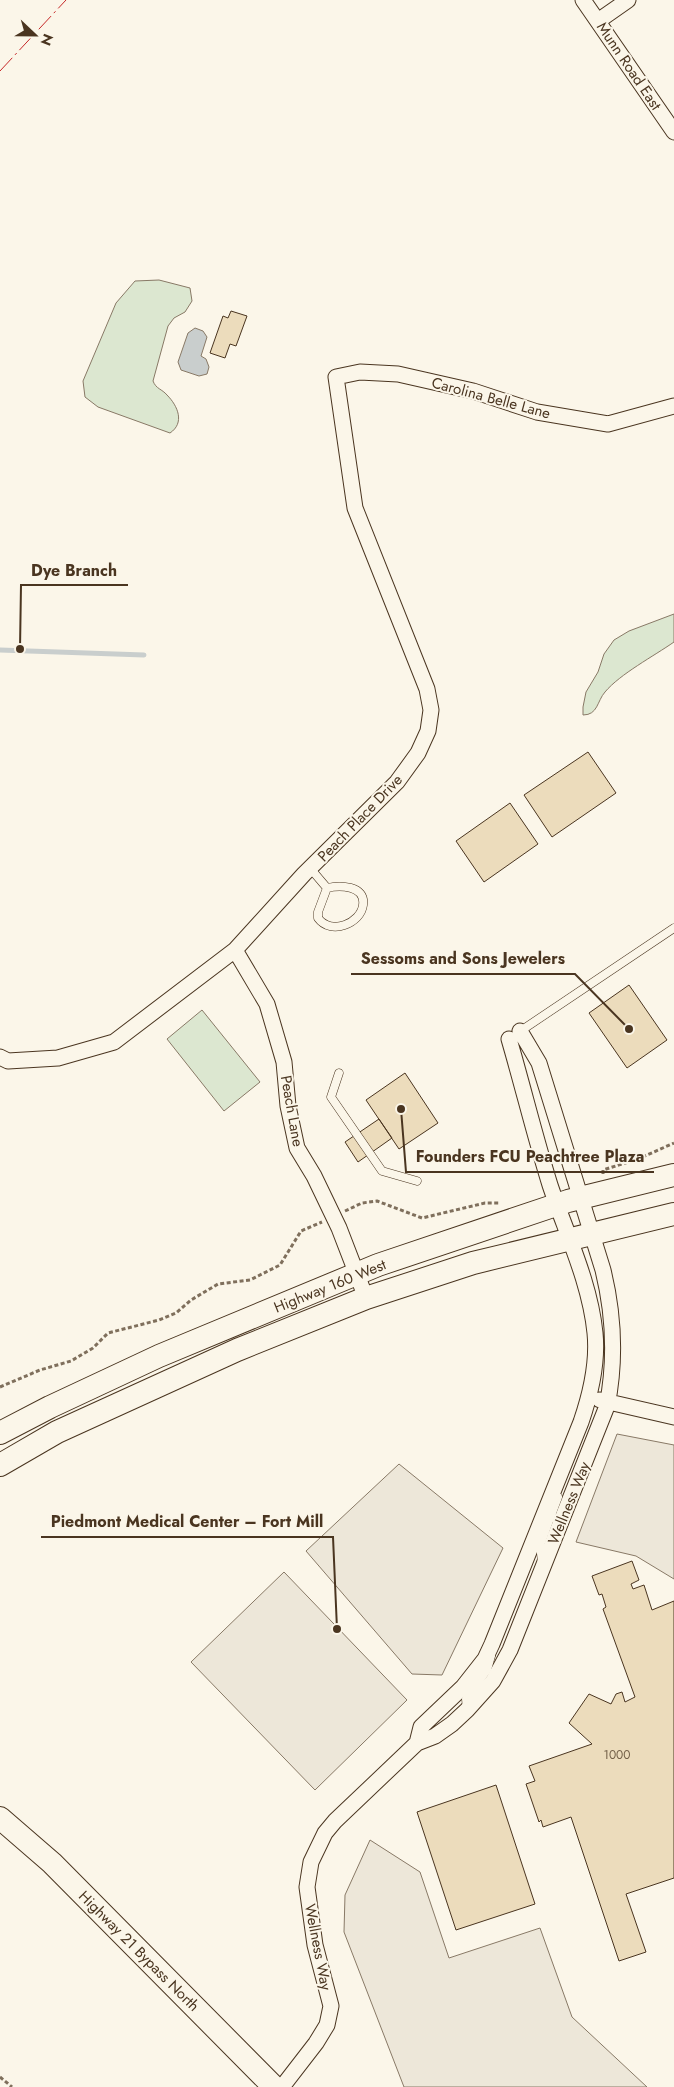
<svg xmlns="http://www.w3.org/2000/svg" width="674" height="2087" viewBox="0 0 674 2087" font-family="Jost,sans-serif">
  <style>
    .green { fill: #dce7d0; stroke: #887966 }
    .parking { fill: #ede7d9; stroke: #887966 }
    .water { fill: #c9cecd; stroke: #887966 }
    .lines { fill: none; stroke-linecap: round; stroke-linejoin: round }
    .stream { stroke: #c9cecd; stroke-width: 5 }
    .building { fill: #ecdcbc; stroke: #4a3520 }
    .service-casing { stroke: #4a3520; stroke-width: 9 }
    .minor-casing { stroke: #4a3520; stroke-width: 17 }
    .primary-casing { stroke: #4a3520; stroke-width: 24 }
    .path { stroke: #7f6f5c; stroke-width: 3; stroke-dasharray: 4 2.5; stroke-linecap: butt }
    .service { stroke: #fbf6e9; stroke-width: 8 }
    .minor { stroke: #fbf6e9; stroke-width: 15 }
    .primary { stroke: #fbf6e9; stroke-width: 22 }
    .power { stroke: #c62828; stroke-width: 1; stroke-dasharray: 18 4 2.5 4; stroke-linecap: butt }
    .labels { text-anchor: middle; stroke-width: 4; stroke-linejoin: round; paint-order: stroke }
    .number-label { font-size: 12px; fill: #725f47 }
    .street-label { font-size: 15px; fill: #4a3520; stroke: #fbf6e9 }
    .leader { fill: none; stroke: #4a3520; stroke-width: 2 }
    .callout-dot { fill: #4a3520; stroke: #fbf6e9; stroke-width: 2 }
    .callout-label { font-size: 16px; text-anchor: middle; font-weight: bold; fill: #4a3520; stroke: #fbf6e9; stroke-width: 4; stroke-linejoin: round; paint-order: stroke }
  </style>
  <rect width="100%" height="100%" fill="#fbf6e9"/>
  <path class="green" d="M159 280 190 288 192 301 185 312 174 318 168 326 153 381C156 389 162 389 167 395 178 406 185 423 170 433L98 407 85 397 83 381 116 303 135 281Z
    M674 614V642C654 656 620 674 605 692 597 701 598 715 583 715V707L586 692 598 672 604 654 614 640 629 631Z
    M202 1010 260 1082 224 1111 167 1039Z"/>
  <path class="parking" d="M617 1434 674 1445V1579L636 1556 576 1542Z
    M399 1464 503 1548 442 1675 412 1674 306 1551Z
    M284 1572 407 1700 315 1790 191 1662Z
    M370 1840 420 1872 449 1958 540 1928 572 2017 647 2087H404L344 1932 345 1895Z"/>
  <path class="water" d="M195 328 203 331 207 337 201 356 206 359 209 367 207 374 199 376 181 370 178 362 188 333Z"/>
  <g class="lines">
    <path class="stream" d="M0 650 144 655"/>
  </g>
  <path class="building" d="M231 311 247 316 236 346 230 344 225 358 210 353 223 316 228 318Z
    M588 752 616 793 552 837 524 795Z
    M510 803 538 844 484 882 456 841Z
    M629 985 667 1040 627 1068 589 1013Z
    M405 1073 438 1123 399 1149 366 1100Z
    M379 1119 392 1138 358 1162 345 1142Z
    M632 1561 639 1580 631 1584 633 1589 644 1585 652 1610 674 1601V1878L626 1894 646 1952 619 1961 571 1817 543 1827 541 1820 539 1822 526 1784 535 1781 529 1766 592 1744 569 1723 589 1694 611 1704 616 1694 622 1692 625 1702 635 1697 603 1609 606 1607 602 1594 599 1595 592 1576Z
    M496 1785 535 1904 456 1930 417 1812Z"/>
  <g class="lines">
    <defs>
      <path id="service" d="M310 868 327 888 318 912V918C331 936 361 923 363 905 366 885 339 885 327 888
        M519 1032 674 928
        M339 1073 331 1097 382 1171 417 1181
        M542 1562 540 1545 558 1497
        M467 1710 466 1699 487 1670 491 1656"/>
      <path id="minor" d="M583 0 674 132
        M598 21 628 0
        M235 950 267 1004 284 1062 288 1106 297 1148 314 1176 339 1228 366 1298
        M0 1057 8 1061 58 1058 114 1042 235 950 304 874 397 782 418 753 428 731 431 710 427 689 355 508 336 377 360 372 398 374 473 391 537 412 608 424 674 406
        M600 1400 674 1417
        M417 1743 421 1727 463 1687 485 1659 492 1644 581 1422C591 1393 598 1363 595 1333 590 1282 566 1233 550 1185 535 1137 523 1087 509 1039
        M282 2087 316 2043 327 2025 331 2006 315 1945 307 1887 311 1862 325 1833 335 1821 417 1743 435 1736 452 1724 467 1710 493 1681 510 1650 607 1406C616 1360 614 1315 603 1270L539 1063 520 1031"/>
      <path id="primary" d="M0 1433 50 1407 159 1356 378 1265 568 1201 674 1175
        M0 1465 57 1432 237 1350 366 1298 473 1263 674 1214
        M0 1818 52 1863 274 2087"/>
    </defs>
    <use href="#service" class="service-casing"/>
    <use href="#minor" class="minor-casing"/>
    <use href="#primary" class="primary-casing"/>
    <path class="path" d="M603 1174V1170L638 1159 674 1143
      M345 1211 362 1203 377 1201 422 1218 485 1203H500
      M0 1387 40 1370 71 1361 93 1348 108 1333 159 1320 176 1313 191 1300 218 1284 250 1280 280 1265 301 1231 322 1222
      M0 2077 12 2087"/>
    <use href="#service" class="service"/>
    <use href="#minor" class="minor"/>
    <use href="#primary" class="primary"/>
    <path class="power" d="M0 71 66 0"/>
  </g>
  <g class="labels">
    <g class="number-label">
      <text x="617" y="1759">1000</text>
    </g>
    <g class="street-label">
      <text transform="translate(629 66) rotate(56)" y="5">Munn Road East</text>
      <text transform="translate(491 398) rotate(15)" y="5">Carolina Belle Lane</text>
      <text transform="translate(360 818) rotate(-46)" y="5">Peach Place Drive</text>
      <text transform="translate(292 1111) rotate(80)" y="5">Peach Lane</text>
      <text transform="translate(330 1286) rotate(-22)" y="5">Highway 160 West</text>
      <text transform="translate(569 1503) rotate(-68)" y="5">Wellness Way</text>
      <text transform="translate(318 1947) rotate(79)" y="5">Wellness Way</text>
      <text transform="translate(139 1951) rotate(45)" y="5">Highway 21 Bypass North</text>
    </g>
  </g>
  <path class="leader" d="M20 649L21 585H128M629 1029L575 974H351M401 1109L406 1172H654M337 1629L333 1537H41"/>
  <g class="callout-dot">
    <circle cx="20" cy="649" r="5"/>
    <circle cx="629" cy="1029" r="5"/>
    <circle cx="401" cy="1109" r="5"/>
    <circle cx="337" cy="1629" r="5"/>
  </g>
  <g class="callout-label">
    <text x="74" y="576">Dye Branch</text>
    <text x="463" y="964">Sessoms and Sons Jewelers</text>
    <text x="530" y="1162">Founders FCU Peachtree Plaza</text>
    <text x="187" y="1527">Piedmont Medical Center – Fort Mill</text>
  </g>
  <g transform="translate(35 35) rotate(112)" stroke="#fbf6e9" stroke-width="4" paint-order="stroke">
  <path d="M0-4L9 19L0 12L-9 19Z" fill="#4a3520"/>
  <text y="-8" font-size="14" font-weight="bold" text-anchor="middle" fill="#4a3520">N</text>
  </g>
</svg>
